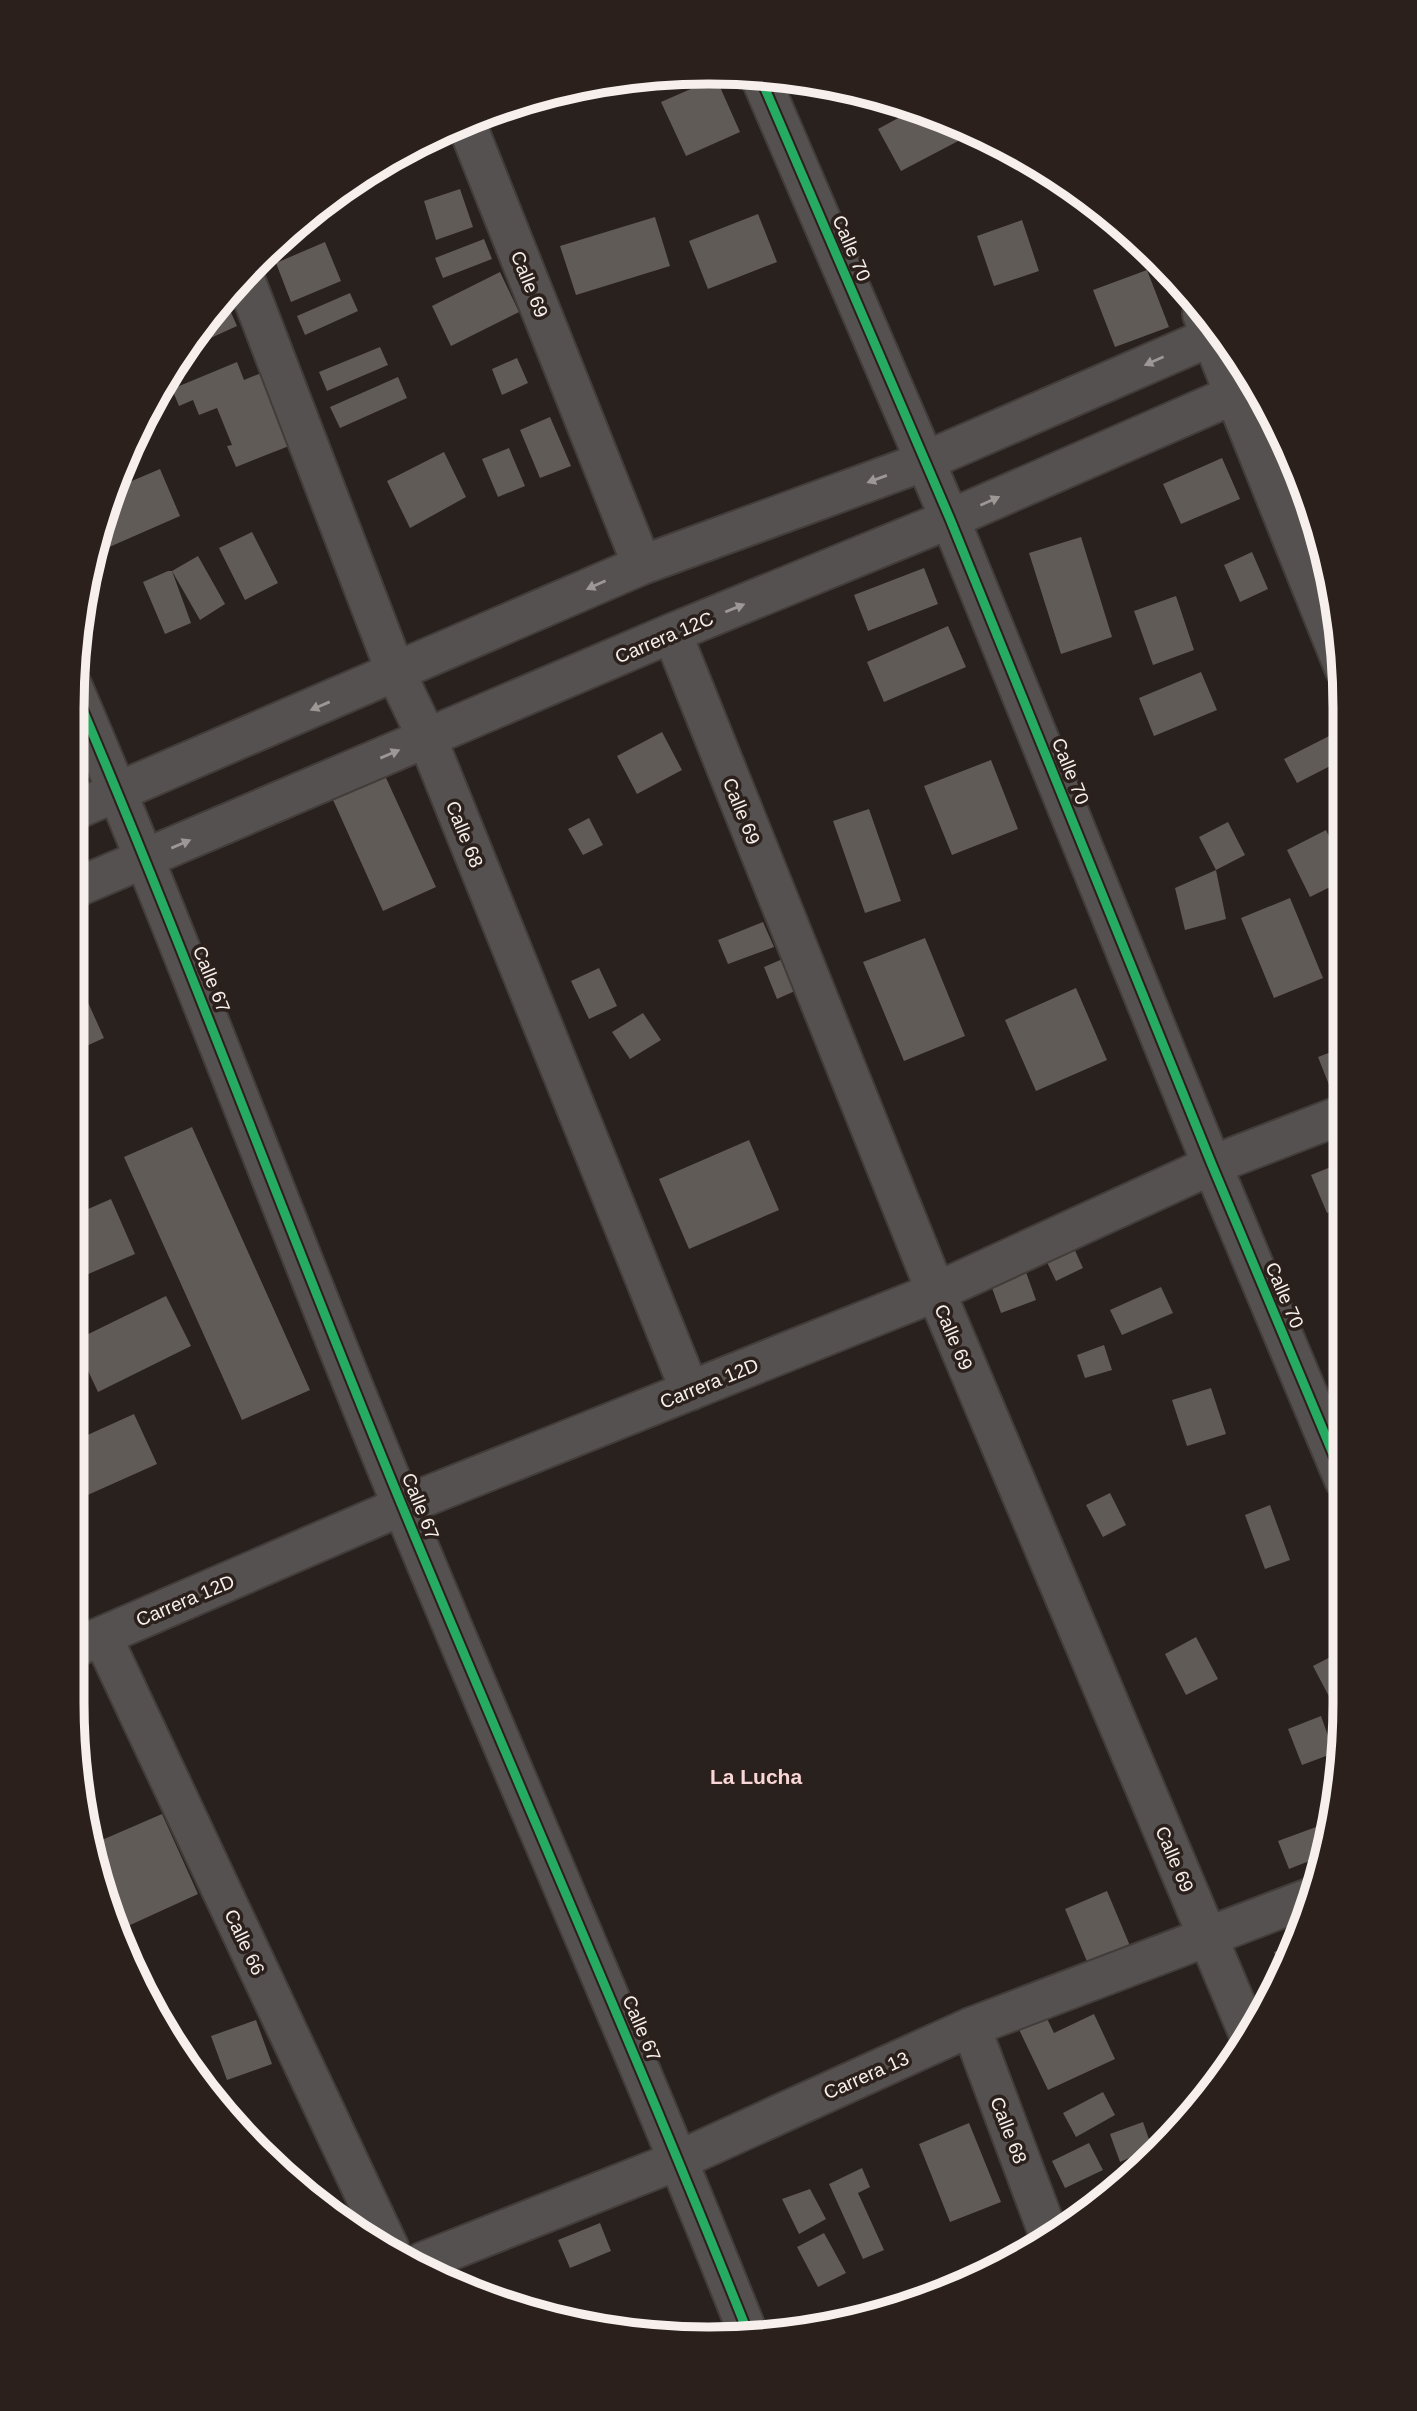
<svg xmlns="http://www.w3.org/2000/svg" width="1417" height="2411" viewBox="0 0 1417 2411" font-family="Helvetica,sans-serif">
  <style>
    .building { fill: #615b58 }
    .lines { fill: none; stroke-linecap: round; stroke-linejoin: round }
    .minor-casing { stroke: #423c3a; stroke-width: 42 }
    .minor { stroke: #555150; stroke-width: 38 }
    .cycleway-casing { stroke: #2b201b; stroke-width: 13 }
    .cycleway { stroke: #26ab63; stroke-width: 9 }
    .oneway { fill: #9d9896 }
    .labels { text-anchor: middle; stroke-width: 7; stroke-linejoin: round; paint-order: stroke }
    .street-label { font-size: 19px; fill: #f6efeb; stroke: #2b201b }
    .neighbourhood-label { font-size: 21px; font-weight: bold; fill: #f9d6d7; stroke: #2b201b }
    .rim { fill: none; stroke: #f6efeb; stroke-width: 9 }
  </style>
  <rect width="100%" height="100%" fill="#28211e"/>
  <path class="building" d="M716 78 740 132 686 156 661 102Z
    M915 109 951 120 962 139 901 171 878 129Z
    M435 136 437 139 400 159 399 156Z
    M460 189 473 227 436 240 424 201Z
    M758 214 777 262 708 289 689 241Z
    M655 217 670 266 576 295 560 246Z
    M1022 220 1039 271 994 286 977 236Z
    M484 239 492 259 443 278 435 258Z
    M325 242 341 281 291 302 276 263Z
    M1147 270 1169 327 1115 347 1093 290Z
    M500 272 519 312 451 346 432 306Z
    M350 293 358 311 305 335 297 316Z
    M225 299 237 326 191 347 189 343Z
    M380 347 388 365 327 391 319 372Z
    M517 358 528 383 502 395 492 369Z
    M237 362 244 380 261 373 289 446 236 467 227 446 232 445 217 408 199 415 193 400 179 406 172 389Z
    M398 377 407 398 340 428 330 407Z
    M550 417 571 466 540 478 520 430Z
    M509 448 525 486 498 497 482 459Z
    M444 452 466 497 410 528 387 481Z
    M1222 458 1240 499 1181 524 1163 484Z
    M160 469 180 516 107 548 100 531 106 503 113 489Z
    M252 532 278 583 245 600 219 548Z
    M1081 537 1112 637 1061 654 1029 553Z
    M1252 552 1268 589 1240 602 1224 565Z
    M198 556 225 604 200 620 172 571Z
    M924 568 938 604 868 631 854 595Z
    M168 571H172L191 623 165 634 143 582Z
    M1176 596 1194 650 1153 665 1134 611Z
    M948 626 966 667 884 702 867 662Z
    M1201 672 1217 710 1154 736 1139 698Z
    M662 732 682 770 637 794 617 756Z
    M1337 732 1344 745V759L1297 783 1284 759Z
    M991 760 1018 829 952 855 924 786Z
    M381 767 436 887 383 911 329 791Z
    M869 809 901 901 865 913 833 821Z
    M589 818 603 845 583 855 568 829Z
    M1228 822 1245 855 1216 870 1199 837Z
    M1326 830 1344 867V880L1310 897 1287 850Z
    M1216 870 1226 919 1185 930 1175 888Z
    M1290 898 1323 978 1274 998 1241 918Z
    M763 922 774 947 728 964 718 940Z
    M925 938 965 1036 904 1061 863 962Z
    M792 955 806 986 777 999 764 967Z
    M599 968 617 1006 589 1019 571 981Z
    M73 969 104 1038 73 1052Z
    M1076 988 1107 1060 1036 1091 1005 1020Z
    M643 1013 661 1040 630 1059 612 1032Z
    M1344 1047V1097L1335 1100 1318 1057Z
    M192 1127 310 1390 242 1420 124 1157Z
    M749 1140 779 1210 689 1249 659 1179Z
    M1338 1164 1344 1178V1206L1327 1213 1311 1175Z
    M111 1199 135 1254 72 1281V1216Z
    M1072 1244 1083 1268 1056 1281 1045 1258Z
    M1022 1261 1036 1300 1001 1313 987 1274Z
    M1161 1287 1173 1313 1122 1335 1110 1310Z
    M166 1296 191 1346 98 1392 74 1341Z
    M1104 1345 1112 1370 1085 1378 1077 1355Z
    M1211 1388 1226 1434 1187 1446 1172 1400Z
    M134 1414 157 1464 72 1502V1442Z
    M1110 1493 1126 1525 1103 1537 1086 1505Z
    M1270 1505 1290 1560 1265 1569 1245 1515Z
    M1196 1637 1218 1679 1186 1695 1165 1654Z
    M1344 1650V1725L1313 1666Z
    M1321 1716 1334 1753 1302 1765 1288 1729Z
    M162 1814 198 1894 128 1926 97 1857 95 1843Z
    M1316 1827 1324 1846 1322 1856 1289 1869 1278 1841Z
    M1107 1891 1133 1953 1091 1971 1065 1909Z
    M1293 1945 1281 1970 1274 1952Z
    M1040 2004 1054 2033 1094 2014 1115 2059 1048 2090 1013 2017Z
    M256 2020 272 2064 227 2080 211 2036Z
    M1103 2092 1115 2115 1076 2137 1063 2113Z
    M1143 2122 1152 2148 1120 2162 1110 2134Z
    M969 2123 1001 2202 950 2222 919 2144Z
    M1089 2143 1103 2170 1065 2188 1052 2161Z
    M862 2168 870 2187 858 2193 884 2250 863 2259 829 2184Z
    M810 2189 826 2219 799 2234 782 2199Z
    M600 2223 611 2251 570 2268 558 2240Z
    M824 2233 846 2273 818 2287 797 2247Z"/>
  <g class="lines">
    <defs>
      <path id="minor" d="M760 77 950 519 1212 1165 1344 1480
        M465 120 642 565
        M244 276 396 673 427 738 690 1391
        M1202 314 1344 668
        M672 633 936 1292 1249 2035
        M73 687C189 958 290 1236 403 1508 517 1784 638 2056 748 2333
        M73 811 642 565 923 462 1217 334
        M73 889 672 633 950 519 1256 385
        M102 1636 389 2247
        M72 1649 402 1506 936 1292 1212 1165 1344 1114
        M971 2027 1048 2233
        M422 2262 679 2160 971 2027 1314 1896"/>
    </defs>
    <use href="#minor" class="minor-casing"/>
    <use href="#minor" class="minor"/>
    <defs>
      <path id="cycleway" d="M760 77 950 519 1212 1165 1344 1480
        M73 687C189 958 290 1236 403 1508 517 1784 638 2056 748 2333"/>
    </defs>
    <use href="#cycleway" class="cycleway-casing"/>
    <use href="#cycleway" class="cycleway"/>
  </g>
  <defs><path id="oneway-solid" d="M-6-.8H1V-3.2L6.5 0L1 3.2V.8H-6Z" transform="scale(1.75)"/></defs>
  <g class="oneway">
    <use href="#oneway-solid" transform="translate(1154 361) rotate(156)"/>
    <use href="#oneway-solid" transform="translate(877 479) rotate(160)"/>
    <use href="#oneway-solid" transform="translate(990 501) rotate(-24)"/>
    <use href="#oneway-solid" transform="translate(596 585) rotate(156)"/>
    <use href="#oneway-solid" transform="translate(735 608) rotate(-22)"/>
    <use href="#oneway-solid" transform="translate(320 706) rotate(157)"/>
    <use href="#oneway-solid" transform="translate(390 754) rotate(-23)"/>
    <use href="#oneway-solid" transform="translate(181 844) rotate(-23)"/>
  </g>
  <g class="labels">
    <g class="street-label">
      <text transform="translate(852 248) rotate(67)" y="7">Calle 70</text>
      <text transform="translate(530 284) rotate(68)" y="7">Calle 69</text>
      <text transform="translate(664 637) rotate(-23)" y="7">Carrera 12C</text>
      <text transform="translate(1071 771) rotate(68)" y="7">Calle 70</text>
      <text transform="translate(742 811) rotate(68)" y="7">Calle 69</text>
      <text transform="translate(465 834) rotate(68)" y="7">Calle 68</text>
      <text transform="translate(212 979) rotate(68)" y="7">Calle 67</text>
      <text transform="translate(1285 1295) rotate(67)" y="7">Calle 70</text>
      <text transform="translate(954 1337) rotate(67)" y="7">Calle 69</text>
      <text transform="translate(709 1383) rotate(-22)" y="7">Carrera 12D</text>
      <text transform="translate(421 1506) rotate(68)" y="7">Calle 67</text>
      <text transform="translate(185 1600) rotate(-23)" y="7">Carrera 12D</text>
      <text transform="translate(1175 1859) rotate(67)" y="7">Calle 69</text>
      <text transform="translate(245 1942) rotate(65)" y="7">Calle 66</text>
      <text transform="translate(642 2028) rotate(67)" y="7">Calle 67</text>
      <text transform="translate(866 2075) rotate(-24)" y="7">Carrera 13</text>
      <text transform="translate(1009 2130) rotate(69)" y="7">Calle 68</text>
    </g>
    <g class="neighbourhood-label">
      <text x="756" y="1784">La Lucha</text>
    </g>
  </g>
  <path d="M0 0H1417V2411H0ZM708 84H709A624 624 0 0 1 1333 708V1703A624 624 0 0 1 709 2327H708A624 624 0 0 1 84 1703V708A624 624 0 0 1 708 84Z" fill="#2b201b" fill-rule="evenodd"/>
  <path class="rim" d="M708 84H709A624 624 0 0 1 1333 708V1703A624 624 0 0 1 709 2327H708A624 624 0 0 1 84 1703V708A624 624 0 0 1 708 84Z"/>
</svg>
